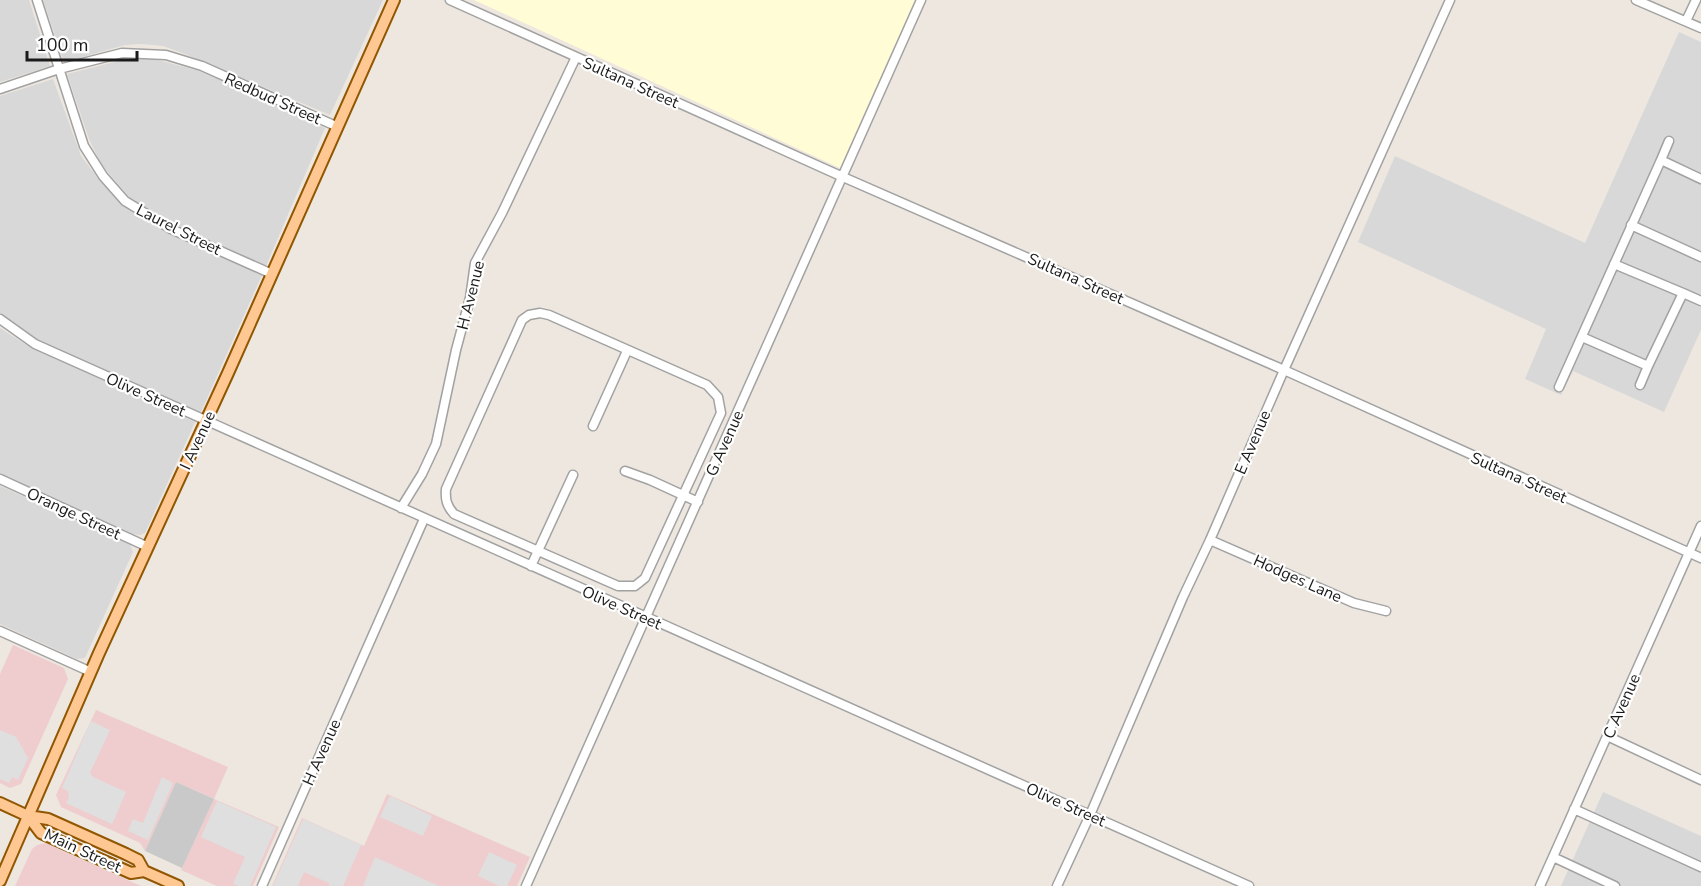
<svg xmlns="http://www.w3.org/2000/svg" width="1701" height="886" viewBox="0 0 1701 886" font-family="'Nunito Sans',sans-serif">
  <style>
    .residential { fill: #d9d8d8 }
    .commercial { fill: #efcdce }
    .education { fill: #fffcd6 }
    .religious { fill: #c9c9c9 }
    .parking { fill: #dfdfdf }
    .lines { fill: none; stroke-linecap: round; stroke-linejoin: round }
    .minor-casing { stroke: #a2a2a2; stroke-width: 11 }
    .major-casing { stroke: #915600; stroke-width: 14 }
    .minor { stroke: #fff; stroke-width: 8 }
    .major { stroke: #ffc893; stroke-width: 10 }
    .labels { text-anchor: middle; stroke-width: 4.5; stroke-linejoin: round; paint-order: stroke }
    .street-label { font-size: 16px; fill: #1b1b1b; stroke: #fff }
  </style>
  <rect width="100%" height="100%" fill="#ede7df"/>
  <path class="residential" d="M0 0H29L50 66 0 82Z
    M43 0H383L330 115 185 54 163 46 142 44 125 45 64 62Z
    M1679 32 1701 42V330L1664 412 1573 371 1561 395 1525 379 1546 329 1358 242 1395 156 1585 243Z
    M139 58 158 60 196 70 221 80 325 128 266 266 178 228 148 210 130 198 101 164 89 139 67 74 126 59Z
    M53 79 81 156 97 177 112 194 137 214 163 231 262 275 200 414 42 344 17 328 0 313V96Z
    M0 328 31 348 195 422 145 533 140 535 133 534 0 474Z
    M0 486 130 544 133 552 85 658 77 659 0 624Z
    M1603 792 1701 836V886H1561Z"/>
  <path class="commercial" d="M13 645 64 668 68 679 21 784 10 788 0 783V674Z
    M96 710 228 767 214 799 279 827 253 886H217L181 870 214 799 176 782 145 851 140 843 61 807 56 795Z
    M387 794 530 857 517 886H272L302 818 364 846Z
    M45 843 101 868 141 886H15L32 849 37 845Z"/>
  <path class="education" d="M474 0H915L840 168Z"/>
  <path class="religious" d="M176 782 214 799 182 868 145 851Z"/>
  <path class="parking" d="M91 721 110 730 90 773 93 777 126 792 112 824 66 803 69 798 68 791 62 788Z
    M0 730 16 737 28 758 18 780 12 777 9 783 0 779Z
    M162 777 173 783 148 840 128 831 133 819 143 823Z
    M390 796 432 816 423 836 380 817Z
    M217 801 276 827 250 886H239L233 884 245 857 201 837Z
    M303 819 361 845 343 886H329V883L304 872 298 886H273Z
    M489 852 517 865 507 886H499L478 876Z
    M375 857 421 878 439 886H363Z"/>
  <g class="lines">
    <defs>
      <path id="minor" d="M37 0 84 146 103 176 125 201 171 229 272 274
        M450 0 843 177 1284 370 1701 558
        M1636 0 1701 28
        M1686 21 1696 0
        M0 89 59 69 122 53 166 55 202 66 338 127
        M1669 141 1661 160 1701 179
        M1631 225 1701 257
        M1614 264 1683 293 1648 366
        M1683 293 1701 301
        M540 313 549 315 707 385 718 397 721 413 645 578 635 586H618L454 514C447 506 445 500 446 489L522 320 529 315Z
        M0 319 35 344 1249 886
        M1582 337 1648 366 1640 385
        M1559 387 1661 160
        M593 426 627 351
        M625 471 650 480 698 502
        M0 479 148 547
        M401 508 422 474 436 444 456 350 470 298 475 263 502 213 576 57
        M1210 540 1354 603 1386 611
        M531 566 573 475
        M0 631 91 672
        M1607 736 1701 780
        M1574 809 1701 867
        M1553 857 1615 886
        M262 886 424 519
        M526 886 921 0
        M1057 886 1090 815 1183 597 1210 540 1284 370 1450 0
        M1540 886 1701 526"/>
      <path id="major" d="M0 803 28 816 48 819 126 854 138 860 144 871
        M28 816 41 833 131 873 144 871 178 886
        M0 881 99 653 228 373 394 0"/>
    </defs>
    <use href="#minor" class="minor-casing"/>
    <use href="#major" class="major-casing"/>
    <use href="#minor" class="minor"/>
    <use href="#major" class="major"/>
  </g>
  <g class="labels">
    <g class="street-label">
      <text transform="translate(631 82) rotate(24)" y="6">Sultana Street</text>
      <text transform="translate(273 98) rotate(24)" y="6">Redbud Street</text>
      <text transform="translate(179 229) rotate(27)" y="6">Laurel Street</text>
      <text transform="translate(1076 278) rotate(24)" y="6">Sultana Street</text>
      <text transform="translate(470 295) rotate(-76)" y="6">H Avenue</text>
      <text transform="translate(146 394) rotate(24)" y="6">Olive Street</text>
      <text transform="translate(197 440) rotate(-65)" y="6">I Avenue</text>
      <text transform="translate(1252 442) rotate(-67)" y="6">E Avenue</text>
      <text transform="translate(724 443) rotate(-66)" y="6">G Avenue</text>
      <text transform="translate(1519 477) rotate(24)" y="6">Sultana Street</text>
      <text transform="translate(74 513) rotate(25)" y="6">Orange Street</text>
      <text transform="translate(1298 578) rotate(24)" y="6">Hodges Lane</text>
      <text transform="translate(622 607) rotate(24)" y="6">Olive Street</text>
      <text transform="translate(1621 706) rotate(-66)" y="6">C Avenue</text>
      <text transform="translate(321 752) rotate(-66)" y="6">H Avenue</text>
      <text transform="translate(1066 804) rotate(24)" y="6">Olive Street</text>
      <text transform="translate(83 850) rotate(25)" y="6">Main Street</text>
    </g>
  </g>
  <path d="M27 51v9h110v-9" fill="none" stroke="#1b1b1b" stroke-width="3"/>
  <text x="36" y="51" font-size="18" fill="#1b1b1b" stroke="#ffffff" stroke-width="4.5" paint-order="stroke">100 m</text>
</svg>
